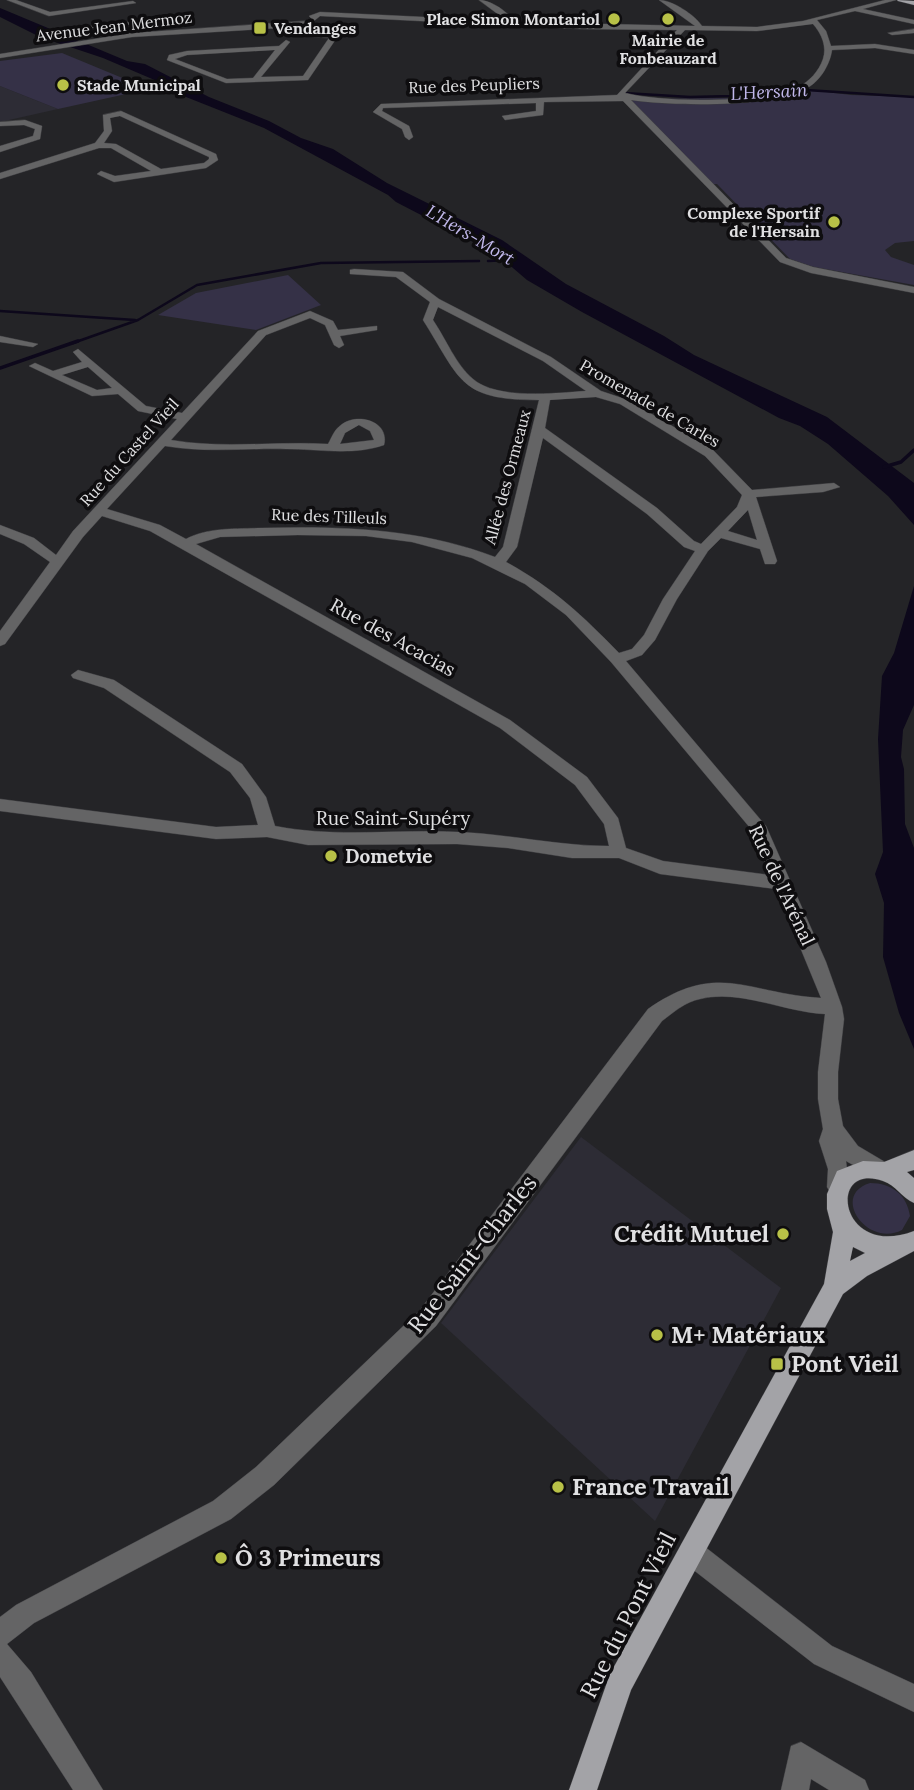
<svg xmlns="http://www.w3.org/2000/svg" width="914" height="1790" viewBox="0 0 914 1790" font-family="Lora,serif">
  <style>
    .built { fill: #2d2c35 }
    .green { fill: #353147 }
    .water { fill: #0d081b }
    .lines { fill: none; stroke-linecap: round; stroke-linejoin: round }
    .stream-far1 { stroke: #0d081b; stroke-width: 2.5 }
    .stream { stroke: #0d081b; stroke-width: 3.5 }
    .minor-casing { stroke: #3e3e41; stroke-width: 1 }
    .major-casing { stroke: #3e3e41; stroke-width: 1 }
    .minor { fill: #646465; fill-rule: evenodd }
    .major { fill: #a3a3a7; fill-rule: evenodd }
    .poi-dot { fill: #b8c147; stroke: #0e0d0f; stroke-width: 2.5 }
    .labels { text-anchor: middle; stroke-width: 7; stroke-linejoin: round; paint-order: stroke }
    .far-poi-label { font-size: 16px; font-weight: bold; fill: #e0e0e2; stroke: #0e0d0f; text-anchor: end }
    .far-street-label { font-size: 16px; fill: #e0e0e2; stroke: #0e0d0f }
    .far-water-label { font-size: 18px; font-style: italic; fill: #c1b8eb; stroke: #0e0d0f }
    .street-label { font-size: 19px; fill: #e0e0e2; stroke: #0e0d0f }
    .poi-label { font-size: 19px; font-weight: bold; fill: #e0e0e2; stroke: #0e0d0f; text-anchor: start }
    .near-poi-label { font-size: 23px; font-weight: bold; fill: #e0e0e2; stroke: #0e0d0f; text-anchor: start }
    .near-street-label { font-size: 23px; fill: #e0e0e2; stroke: #0e0d0f }
  </style>
  <rect width="100%" height="100%" fill="#242427"/>
  <path class="built" d="M0 86 40 102 58 109 0 122Z
    M581 1137 781 1288 655 1521 441 1323Z"/>
  <path class="green" d="M62 53 149 89 58 109 0 86V61Z
    M802 89 851 95 914 97V241L895 243 885 250 891 257 914 265V285L814 267 790 259 717 184H709L626 99 739 98Z
    M288 275 321 305 256 330 158 315 196 293Z
    M870 1183C892 1183 907 1195 910 1216L902 1230C867 1248 830 1195 870 1183Z"/>
  <path class="water" d="M0 8 127 61 145 64 209 97 269 121 301 138 333 149 387 183 502 240 566 284 664 336 694 355 827 417 914 483V525L888 496 828 444 800 426 779 418 582 312 527 280 506 262 479 245 396 202 388 195 264 128 176 93 171 87 103 58 40 37 0 17Z
    M914 586V705L903 730 901 757 904 769 905 824 914 848V1049L899 1013 883 957 884 903 875 874 883 852 878 739 882 676 894 653Z"/>
  <g class="lines">
    <path class="stream-far1" d="M624 93 690 97 733 96 791 89 914 97
      M488 261 510 260
      M0 311 135 320
      M73 343 138 320 197 285 321 263 479 261"/>
    <path class="stream" d="M0 368 78 341
      M884 467 901 462 914 450"/>
    <defs>
      <path id="minor" d="M7 0H16L50 12 133 1 136 3 49 16Z
        M479 0C490 0 508 11 514 22L695 26 659 0C672 0 695 15 702 26L757 27 803 21 885 0H896L863 9 914 20V24L855 11 817 20 826 31 831 46 875 44 914 50V54L875 48 832 50C830 65 819 83 805 89 767 108 673 106 631 100L786 258 813 267 914 287V293L811 273 780 262 623 101 544 102 543 115 505 120 502 116 536 111V103L383 108 382 111 409 126 413 137 409 140 405 137 402 129 373 112 381 104 617 95 677 30 580 29 320 16 314 21 309 16 320 12 507 21ZM813 24C822 34 827 47 823 59 819 71 809 82 798 87 761 103 664 103 625 93L685 30 757 31Z
        M190 16 188 19 92 28 89 26Z
        M306 21 308 24 296 27 132 37 0 58V54L132 33Z
        M914 29V33L892 35 888 33Z
        M290 32 338 36 308 80 226 83 167 60 169 55 187 51 279 46 286 40 290 42 261 77 303 76 329 38 293 36ZM275 50 253 78 227 79 175 59 187 55Z
        M121 111 216 154 218 160 206 168 114 182 97 174 101 171 115 176 151 171 111 148H99L0 179V173L95 143 104 131 103 115ZM120 116 209 157V159L204 163 161 169 116 144 104 143 112 131 110 118Z
        M25 120 42 126 40 139 0 152V146L33 136 35 129 24 125 0 126V122Z
        M354 269 403 272 439 299 551 357 601 391 628 400 713 450 752 490 834 483 840 487 823 492 756 497 777 561 775 564H765L760 549 721 538 708 551 677 599 655 640 642 655 626 661 766 826 826 962 842 1007 844 1019 838 1072V1099L843 1126 858 1146 885 1162 888 1169 885 1176 878 1179 846 1161 849 1187 845 1194 838 1197 831 1194 827 1187 828 1169 819 1141 823 1129 818 1099V1072L825 1014C784 1012 740 989 700 999 685 1002 674 1012 662 1021L436 1326 274 1485 231 1519 34 1623 7 1644 31 1672 103 1790H73L0 1677V1617L16 1605 213 1501 256 1467 420 1310 648 1009C718 960 748 994 821 998L776 889 660 874 619 858H572L508 848 457 844 308 845 267 837 216 839 0 811V799L216 827 258 825 250 798 230 772 104 688 73 678 71 675 78 670 114 680 242 764 266 797 275 826C336 838 397 829 458 832 509 834 558 846 609 846L604 824 575 785 500 728 150 531 102 516 83 537 5 644 0 646V631L50 562 24 544 0 534V525L34 538 56 555 73 531 177 419 138 411 118 394 92 396 29 366 35 363 53 371 82 362 73 352 78 349 146 406 182 413 258 331 310 311 333 321 338 330 377 326V330L340 336 344 345 339 348 334 345 325 325 310 318 266 335 171 440C222 449 276 441 328 444 332 437 334 430 341 425 357 412 390 421 384 445 352 456 319 449 286 449 245 448 206 453 165 446L107 509 160 525 186 539C208 527 237 529 261 528 341 526 419 528 495 557L503 547 539 400C459 400 461 380 423 320L430 302 396 277 350 274V270ZM438 307 543 361 586 391C556 393 497 400 473 379 456 365 446 339 433 320ZM88 367 112 388 97 390 62 375ZM596 397 620 404 705 456 742 495 737 507 701 544 694 541 657 508 545 428 550 400ZM359 425 370 431 374 440 340 444 345 433ZM543 438 647 514 684 547 695 551 663 599 644 635 632 649 619 653C582 615 553 588 506 562L517 547ZM748 510 757 540 728 531ZM298 535 366 536 412 542 472 558 525 584 566 615 611 662 751 829 770 875 663 861 626 848 618 818 587 777 510 720 196 544 220 537Z
        M0 336 38 344 33 347 0 342Z
        M691 1539 700 1543 832 1646 914 1684V1712L814 1664 682 1561 678 1552 682 1543Z
        M801 1742 865 1780 869 1790H829L811 1779 809 1790H781L791 1746Z"/>
      <path id="major" d="M897 0 914 1V5L898 1Z
        M914 1150V1170L907 1172 914 1178V1203C902 1198 896 1185 883 1181 826 1161 839 1260 914 1231V1251L867 1276 843 1294 631 1690 597 1790H569L610 1674 824 1284 833 1232 827 1209V1194L837 1171 863 1161 884 1162ZM853 1247 865 1253 850 1261Z"/>
    </defs>
    <use href="#minor" class="minor-casing"/>
    <use href="#major" class="major-casing"/>
    <use href="#minor" class="minor"/>
    <use href="#major" class="major"/>
  </g>
  <g class="poi-dot">
    <circle cx="614" cy="19" r="7"/>
    <circle cx="668" cy="19" r="7"/>
    <rect x="253" y="21" width="14" height="14" rx="3.5"/>
    <circle cx="63" cy="85" r="7"/>
    <circle cx="834" cy="222" r="7"/>
    <circle cx="331" cy="856" r="7"/>
    <circle cx="783" cy="1234" r="7"/>
    <circle cx="657" cy="1335" r="7"/>
    <rect x="770" y="1357" width="14" height="14" rx="3.5"/>
    <circle cx="558" cy="1487" r="7"/>
    <circle cx="221" cy="1558" r="7"/>
  </g>
  <g class="labels">
    <g class="far-poi-label">
      <text x="600" y="25">Place Simon Montariol</text>
      <text x="274" y="34" text-anchor="start">Vendanges</text>
      <text x="668" y="46" text-anchor="middle">Mairie de<tspan x="668" dy="18">Fonbeauzard</tspan></text>
      <text x="77" y="91" text-anchor="start">Stade Municipal</text>
      <text x="820" y="219">Complexe Sportif<tspan x="820" dy="18">de l'Hersain</tspan></text>
    </g>
    <g class="far-street-label">
      <text transform="translate(114 26) rotate(-7)" y="6">Avenue Jean Mermoz</text>
      <text transform="translate(474 85) rotate(-2)" y="6">Rue des Peupliers</text>
      <text transform="translate(650 403) rotate(30)" y="6">Promenade de Carles</text>
      <text transform="translate(129 452) rotate(-48)" y="6">Rue du Castel Vieil</text>
      <text transform="translate(507 477) rotate(-75)" y="6">Allée des Ormeaux</text>
      <text transform="translate(329 516) rotate(2)" y="6">Rue des Tilleuls</text>
    </g>
    <g class="far-water-label">
      <text transform="translate(769 92) rotate(-3)" y="6">L'Hersain</text>
      <text transform="translate(470 235) rotate(31)" y="6">L'Hers-Mort</text>
    </g>
    <g class="street-label">
      <text transform="translate(393 637) rotate(29)" y="7">Rue des Acacias</text>
      <text x="393" y="825">Rue Saint-Supéry</text>
      <text transform="translate(782 885) rotate(65)" y="7">Rue de l'Arénal</text>
    </g>
    <g class="poi-label">
      <text x="345" y="863">Dometvie</text>
    </g>
    <g class="near-poi-label">
      <text x="769" y="1242" text-anchor="end">Crédit Mutuel</text>
      <text x="671" y="1343">M+ Matériaux</text>
      <text x="791" y="1372">Pont Vieil</text>
      <text x="572" y="1495">France Travail</text>
      <text x="235" y="1566">Ô 3 Primeurs</text>
    </g>
    <g class="near-street-label">
      <text transform="translate(472 1254) rotate(-52)" y="8">Rue Saint-Charles</text>
      <text transform="translate(628 1615) rotate(-63)" y="8">Rue du Pont Vieil</text>
    </g>
  </g>
</svg>
